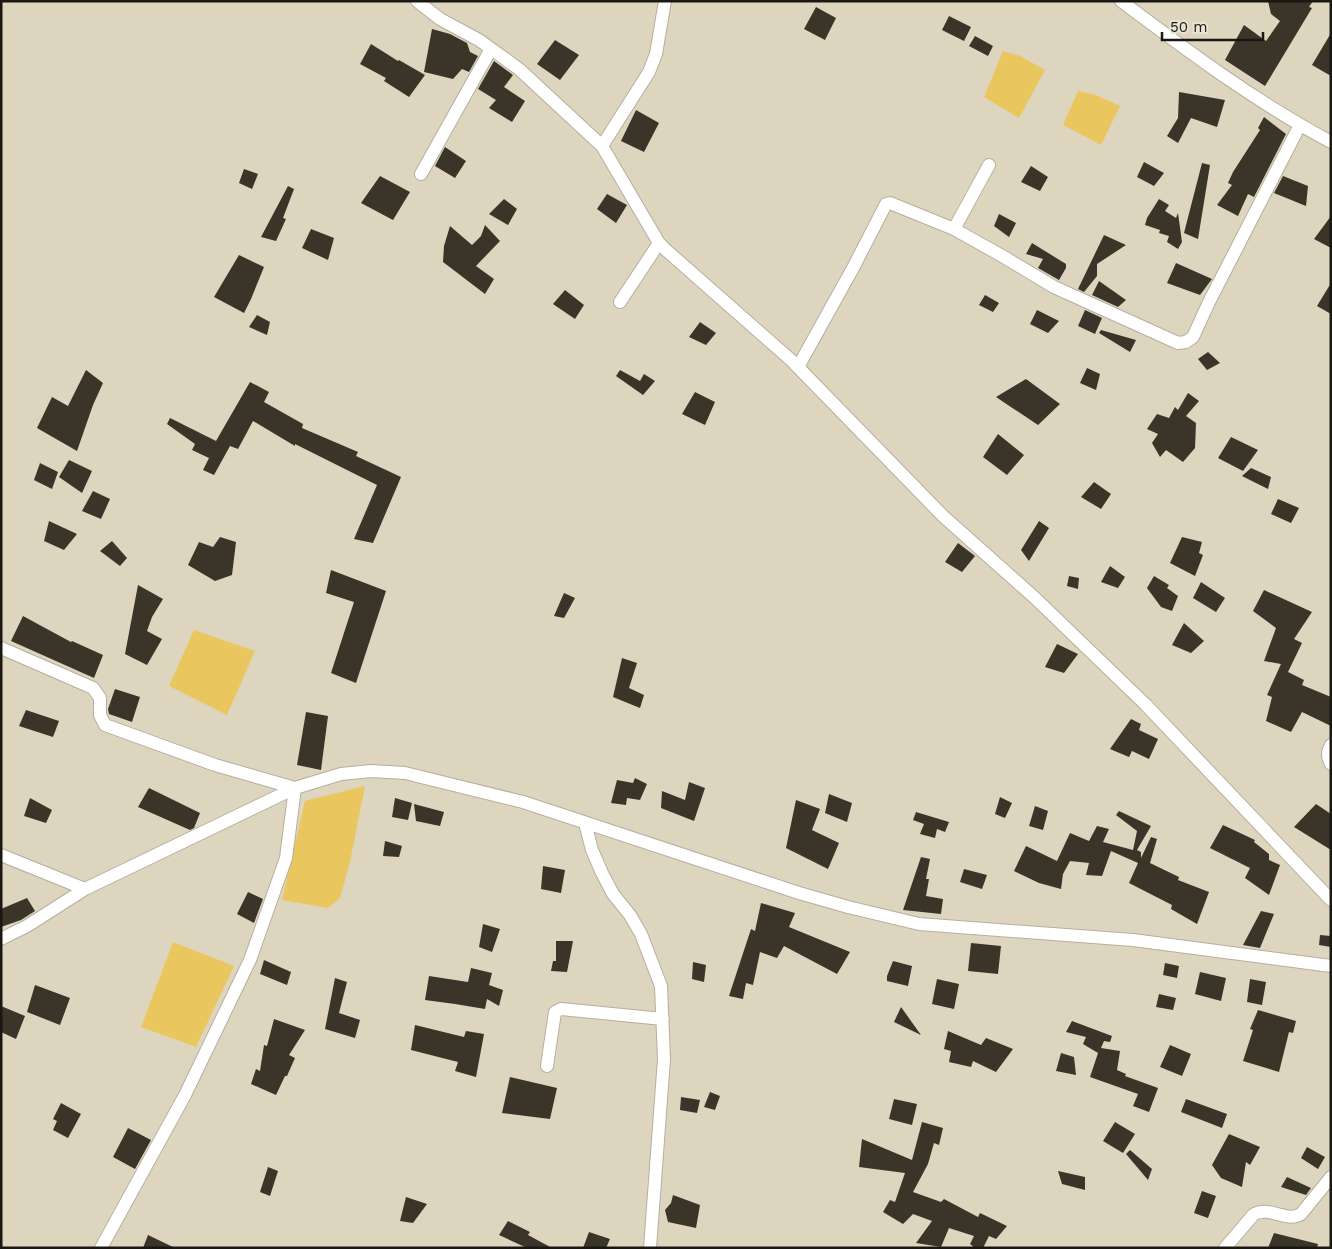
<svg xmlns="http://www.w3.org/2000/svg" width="1332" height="1249" viewBox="0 0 1332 1249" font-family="'Work Sans',sans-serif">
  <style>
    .built { fill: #ded5be }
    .water { fill: #eac65f }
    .building { fill: #3a3528 }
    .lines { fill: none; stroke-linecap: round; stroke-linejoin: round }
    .minor-casing { stroke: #b4af9f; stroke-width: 14 }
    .minor { stroke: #fff; stroke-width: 12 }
  </style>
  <rect width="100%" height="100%" fill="#e9e3d2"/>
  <path class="built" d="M1 1H1331V1248H1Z"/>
  <path class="water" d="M1003 51 1020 56 1045 70 1019 118 984 97Z
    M1078 91 1096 95 1120 106 1101 145 1063 125Z
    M194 630 255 651 227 715 169 686Z
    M365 786 350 862 340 898 328 908 282 900 305 801Z
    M173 942 234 966 196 1047 141 1027Z"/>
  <path class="building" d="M1268 1H1313L1309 7 1312 8 1265 86 1225 60 1244 25 1266 41 1280 21 1271 14Z
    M816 7 836 18 825 40 804 29Z
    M949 16 971 27 964 41 942 30Z
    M432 29 450 34 467 43 470 52 478 56 469 72 462 69 453 79 424 72Z
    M1331 33V76L1312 65Z
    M975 36 993 46 988 56 969 46Z
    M555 40 579 55 560 80 537 64Z
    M371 44 398 61 399 60 425 75 409 97 384 81 386 78 360 64Z
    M494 61 513 75 504 87 525 101 512 122 489 108 496 100 478 89Z
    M1179 92 1225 100 1217 127 1191 118 1178 143 1167 136 1178 118Z
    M636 110 659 123 644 152 621 141Z
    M1264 117 1286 134 1254 197 1248 194 1238 216 1217 205 1232 185 1228 183 1233 172 1260 130 1258 128Z
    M445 147 466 161 455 178 435 166Z
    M1144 162 1164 173 1154 186 1137 177Z
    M1202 163 1210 165 1198 239 1184 233Z
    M1031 166 1048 177 1040 191 1021 182Z
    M244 169 258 174 252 189 239 183Z
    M380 176 410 192 393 220 361 203Z
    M1283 176 1308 186 1306 206 1274 193Z
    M288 186 294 189 283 218 286 219 276 241 261 237Z
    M607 194 627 205 616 223 597 209Z
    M504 199 517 209 508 225 489 214Z
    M1159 199 1169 205 1165 211 1176 218 1178 213 1182 242 1178 249 1167 242 1169 236 1159 233 1160 230 1145 225 1147 218Z
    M999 214 1016 223 1009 237 994 226Z
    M1331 216V248L1314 239Z
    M485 225 500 241 476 266 494 279 485 294 443 262 444 246 450 226 472 245 481 236Z
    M311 229 334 238 328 260 302 248Z
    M1104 235 1126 245 1097 264V276L1084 292 1078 289Z
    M1032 243 1066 264V268L1059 280 1038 268 1043 259 1026 254Z
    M239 255 264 267 251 299 244 313 214 297Z
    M1176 263 1212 279 1200 295 1167 283Z
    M1099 281 1126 300 1118 307 1092 295Z
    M1331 283V314L1317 306Z
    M565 290 584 305 575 319 553 304Z
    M985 295 999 303 993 312 979 305Z
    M1037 310 1059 321 1048 333 1030 324Z
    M1085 310 1102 318 1095 334 1078 326Z
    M257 315 270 322 267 335 249 327Z
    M700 322 716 333 706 345 689 337Z
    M1101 330 1136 340 1130 352 1099 333Z
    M1208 352 1220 363 1207 370 1198 359Z
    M1087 368 1100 374 1096 390 1080 383Z
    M86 370 103 383 93 405 77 451 37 428 52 397 68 406Z
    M620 370 640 381 644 374 655 381 643 395 616 376Z
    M1026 379 1060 404 1038 425 996 397Z
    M250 382 269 392 264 402 303 424 302 428 358 452 356 456 401 477 373 543 354 539 377 485 295 444V446L253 421 238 449 230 446 214 475 203 470 209 458 192 450 195 444 167 424 170 418 216 441Z
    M695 392 715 402 705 425 682 414Z
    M1188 393 1199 401 1186 416 1196 423 1195 448 1183 462 1166 450 1160 457 1152 443 1158 434 1147 429 1157 414 1169 418 1175 407 1178 410Z
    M998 434 1024 455 1007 475 983 457Z
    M1231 437 1258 450 1243 471 1218 458Z
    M69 460 92 471 82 493 59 477Z
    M40 463 58 472 52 489 34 480Z
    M1251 468 1271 477 1268 489 1242 476Z
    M1094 482 1111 494 1101 509 1081 497Z
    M93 491 110 499 101 519 82 511Z
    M1278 499 1299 508 1291 523 1271 514Z
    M49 521 77 534 64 550 44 541Z
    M1039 521 1049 528 1029 561 1021 550Z
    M220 537 236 542 232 575 215 581 188 565 199 542 213 547Z
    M1182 537 1202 542 1199 553 1203 555 1195 576 1170 563Z
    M112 541 127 558 120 566 100 551Z
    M958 543 975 556 962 572 945 562Z
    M1110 566 1125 577 1118 588 1101 582Z
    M331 570 386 591 356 683 331 673 354 602 326 593Z
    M1069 576 1079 578 1078 589 1067 586Z
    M1154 576 1169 585 1167 588 1178 596 1172 611 1161 607 1147 588Z
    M1201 582 1225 598 1216 612 1193 598Z
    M138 585 163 599 152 617 147 631 162 639 147 665 125 654Z
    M1264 590 1312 612 1294 639 1302 643 1288 672 1304 680 1302 685 1331 697V726L1302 712 1291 732 1266 721 1272 697 1267 695 1281 664 1264 661 1276 628 1253 611Z
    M564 593 575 598 564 618 554 616Z
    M23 616 71 642 72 641 103 655 94 678 11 641Z
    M1184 623 1204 641 1191 653 1172 645Z
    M1057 644 1078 654 1064 673 1045 667Z
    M622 658 637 663 629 688 644 695 640 708 613 697Z
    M115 689 140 697 132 722 109 714 108 709Z
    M26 710 59 721 53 737 19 726Z
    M306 712 328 716 321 770 297 765Z
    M1131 719 1141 724 1139 730 1158 739 1149 759 1132 751 1129 757 1110 749Z
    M635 778 647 784 640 800 627 798 626 805 611 803 617 780 633 783Z
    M689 782 705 788 694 821 661 808 662 791 685 800Z
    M149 788 200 813 194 828 190 830 138 807Z
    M829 794 852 803 847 822 825 813Z
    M1000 797 1012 803 1005 818 995 814Z
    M30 798 52 810 46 823 24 816Z
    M395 798 412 803 408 820 392 817Z
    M796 800 820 809 812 830 839 843 828 869 786 848Z
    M414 804 444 812 440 826 416 821Z
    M1316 804 1331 814V850L1294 827Z
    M1035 806 1048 811 1043 830 1029 826Z
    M1119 811 1151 826 1137 850 1141 852V858L1151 837 1157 839 1150 863 1179 877 1178 880 1209 892 1197 924 1171 909 1172 905 1129 883 1138 863 1111 851 1102 876 1086 875 1089 863 1070 861 1063 874 1061 889 1039 883 1014 871 1026 846 1057 861 1070 833 1089 841 1097 826 1109 829 1103 842 1133 850 1137 831 1116 815Z
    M916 812 949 822 945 832 937 829 935 838 920 834 924 824 913 820Z
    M1223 825 1255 840 1254 842 1269 854V860L1280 865 1269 895 1245 878 1250 868 1210 848Z
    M385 841 402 846 399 857 383 856Z
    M921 857 930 859 926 879H929L926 896 943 899 941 914 903 910Z
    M543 866 565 870 561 893 541 889Z
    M964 869 987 875 982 889 960 882Z
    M248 892 263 899 254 923 237 914Z
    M27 898 35 911 21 920 1 927V909Z
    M761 903 795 913 789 927 850 952 837 974 784 946 777 958 760 952 753 985 746 983 743 999 729 996 751 929 755 931Z
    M1261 911 1274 914 1260 948 1243 945Z
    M483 924 500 929 492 952 479 947Z
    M1320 935 1331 936V947L1319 945Z
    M556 941H573L567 972 551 971 553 961H556Z
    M971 943 1001 946 998 974 968 971Z
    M264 960 291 972 287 985 260 974Z
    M893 961 912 966 908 986 887 981V976Z
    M693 962 706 965 704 982 692 979Z
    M1165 963 1179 966 1177 978 1163 975Z
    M471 968 492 973 489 985 503 990 499 1006 487 999 485 1009 455 1004 425 1000 429 976 468 982Z
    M1200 972 1226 978 1221 1001 1195 994Z
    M335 978 347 982 339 1013 360 1020 355 1038 325 1029Z
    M937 979 959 984 954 1009 932 1004Z
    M1250 979 1266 982 1262 1005 1247 1002Z
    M35 985 70 998 60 1025 27 1012Z
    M1159 994 1176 998 1173 1010 1156 1007Z
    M1 1006 25 1016 16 1039 1 1032Z
    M901 1007 921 1035 894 1022Z
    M1258 1010 1296 1021 1293 1033 1289 1032 1279 1072 1243 1061 1253 1030 1250 1029Z
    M274 1019 305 1030 289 1055 295 1058 287 1076H285L276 1095 251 1084 256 1069 260 1071 264 1045 267 1046Z
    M1072 1021 1112 1036 1110 1042 1104 1041 1101 1048 1120 1051 1117 1070 1126 1074 1125 1076 1158 1088 1149 1112 1133 1106 1138 1094 1090 1077 1098 1053 1083 1044 1086 1037 1066 1032Z
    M415 1025 464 1037 466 1031 484 1034 476 1077 455 1071 458 1062 411 1050Z
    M948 1031 981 1045 986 1038 1013 1049 996 1072 973 1061 971 1067 949 1062 951 1051 944 1049Z
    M1170 1045 1191 1054 1182 1076 1160 1067Z
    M1061 1053 1074 1057 1076 1075 1056 1071Z
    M510 1077 557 1088 550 1119 502 1113Z
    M710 1092 720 1096 715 1110 704 1107Z
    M681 1097 700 1100 697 1113 680 1110Z
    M894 1099 917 1104 912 1125 889 1119Z
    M1186 1099 1227 1114 1222 1128 1181 1112Z
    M61 1103 81 1114 68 1138 53 1130 57 1121 53 1119Z
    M922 1122 943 1128 939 1145 934 1143 928 1164 913 1192 941 1202 944 1199 978 1217 980 1213 1007 1226 996 1239 989 1236 983 1248H975L970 1244 974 1236 949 1228 941 1247 916 1243 932 1221 913 1214 903 1224 883 1212 890 1200 895 1202 905 1173 859 1167 862 1139 912 1160Z
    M1115 1122 1135 1134 1123 1153 1103 1141Z
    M128 1128 151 1140 135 1169 113 1157Z
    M1229 1134 1260 1147 1250 1165 1246 1162 1242 1187 1221 1178 1212 1165Z
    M1307 1147 1325 1157 1318 1169 1301 1158Z
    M1130 1150 1152 1169 1148 1180 1126 1154Z
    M268 1167 278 1171 270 1196 260 1192Z
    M1058 1171 1085 1177V1190L1062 1184Z
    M1287 1177 1311 1188 1306 1195 1281 1187Z
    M1202 1191 1216 1196 1208 1218 1194 1213Z
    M673 1195 700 1205 696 1228 668 1222 665 1210 671 1203Z
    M406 1197 427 1204 413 1223 400 1221Z
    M508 1221 530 1232 528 1235 552 1248H527L499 1235Z
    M589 1232 610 1239 606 1248H583Z
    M1274 1233 1318 1244 1317 1248H1268Z
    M148 1235 175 1248H143Z"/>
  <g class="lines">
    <defs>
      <path id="minor" d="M417 1 440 19 479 40 519 69 602 146 659 243 666 250 791 360 943 516 1035 598 1146 705 1331 900
        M1121 1C1189 52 1256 102 1331 142
        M602 146 649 72 656 54 665 1
        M989 165 954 229 1004 257 1054 287 1178 343 1186 342 1193 337 1209 302 1300 125
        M421 174 491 49
        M620 302 659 243
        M798 367 853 268 886 204 890 203 954 229
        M1 648 93 688 100 698V715L105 725 215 765 295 788 286 858 250 960 185 1095 101 1248
        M1331 745C1327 753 1327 757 1331 764
        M585 823 592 850 602 873 613 894 630 915 641 934 661 986 664 1059 650 1248
        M1 855 85 889
        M1 939 27 926 85 889 295 788 341 774 371 771 405 773 523 802 799 893 848 907 919 924 1133 940 1331 966
        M547 1066 555 1012 561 1009 663 1019
        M1225 1248 1254 1214C1270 1206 1287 1223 1301 1214L1331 1177"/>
    </defs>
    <use href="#minor" class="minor-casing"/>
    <use href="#minor" class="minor"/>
  </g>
  <rect width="1332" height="1249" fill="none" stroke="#1a1812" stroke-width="5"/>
  <path d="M1162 32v8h101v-8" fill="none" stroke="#1a1812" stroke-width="2.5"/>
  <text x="1170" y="32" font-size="15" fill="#1a1812" stroke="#e9e3d2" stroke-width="4" paint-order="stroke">50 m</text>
</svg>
